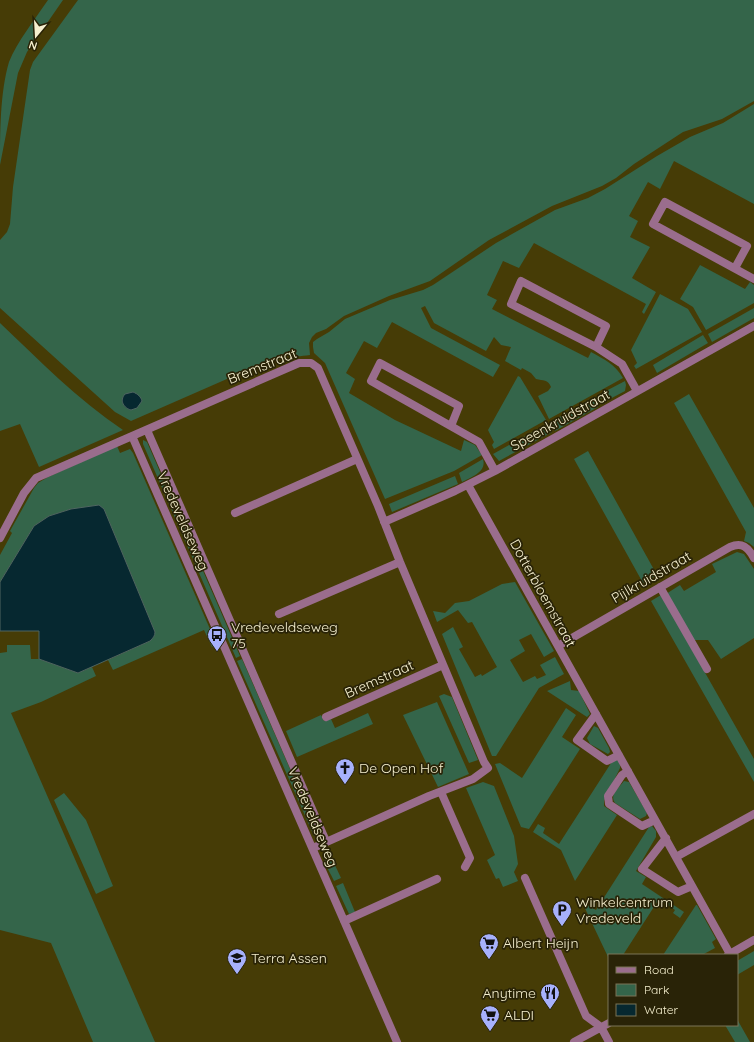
<svg xmlns="http://www.w3.org/2000/svg" width="754" height="1042" viewBox="0 0 754 1042" font-family="Quicksand,sans-serif">
  <style>
    .green { fill: #34654a }
    .water { fill: #062830; stroke: #4e6460 }
    .lines { fill: none; stroke-linecap: round; stroke-linejoin: round }
    .minor { stroke: #9a6d8d; stroke-width: 8 }
    .labels { text-anchor: middle; stroke-width: 3.5; stroke-linejoin: round; paint-order: stroke }
    .street-label { font-size: 14px; fill: #f6f0cf; stroke: #292307 }
    .poi-label { font-size: 14px; fill: #f6f0cf; stroke: #292307; text-anchor: start }
  </style>
  <rect width="100%" height="100%" fill="#463c06"/>
  <path class="green" d="M48 0H63L27 52 18 73 0 165C0 133 0 92 9 62 17 42 35 19 48 0Z
    M78 0H754V101L722 119 683 132 634 164 616 178 602 186 552 206 489 240 430 281 389 296 344 316 326 329 316 333 312 337 309 343 310 355C301 356 292 358 286 353L131 421 115 412 0 308V240L7 232 10 224 13 187 30 70 33 62Z
    M754 104V204L674 161 660 189 648 182 629 216 638 221 630 237 650 247 632 278 656 292 644 314 642 312 646 304 534 243 519 268 503 261 487 295 497 300 492 309 588 358 591 352C605 360 615 364 623 378L549 419 538 396 548 391 551 387C548 379 543 381 536 379L531 373 522 368 521 370 505 361 511 347 501 345 494 337 486 351 434 323 425 306 421 308 431 328 500 365 493 377 392 322 377 348 364 341 346 373 355 379 349 393 395 420 461 451 464 440 475 445 482 455 454 471 385 499 325 363 314 353 313 347V342L317 339 329 332 345 319 390 300 423 290 433 285 496 243 555 210 588 198 605 189 657 156 690 137 723 123Z
    M700 265 745 289 750 282 754 285V303L706 330 693 307 680 299Z
    M660 294 688 309 702 332 636 369 634 366 637 363 631 350Z
    M754 308V318L712 342 708 334Z
    M0 323C39 360 78 400 123 430L39 467 20 424 0 431Z
    M703 335 708 343 657 373 653 365Z
    M518 376 520 377 546 420 494 449 492 445 494 442 488 430Z
    M625 381 626 385 625 391 608 400 604 392Z
    M602 394 604 397 596 401 598 407 555 431 550 422Z
    M689 394 754 508V547L749 543 744 541 746 532 674 403Z
    M547 424 552 432 499 461 493 454Z
    M143 440 147 442 240 656 236 658 143 444Z
    M117 446 120 453 130 449 133 453 217 645 212 647 204 630 113 670 108 660 150 641 155 632 104 509H71L49 516 34 526 0 582V555L12 533 10 531 34 488 38 483 48 477Z
    M588 451 657 575 643 583 574 459Z
    M483 459C487 472 471 477 462 482L459 473Z
    M455 476 458 484 392 512 389 504Z
    M737 552 744 554 754 569V638L721 659 708 640H694L666 594 680 585 684 591 716 572 712 564Z
    M515 582 554 651 544 657 531 634 519 640 525 651 510 660 523 682 535 676 537 679 546 675 540 665 555 657 564 674 539 688 496 756H492L442 634 453 627 463 647 459 649 475 677 481 674 482 676 497 667 472 622 468 623 458 610 437 622 433 611 445 613 455 603 469 601 502 584Z
    M661 595 754 759V782L651 601Z
    M7 645H30L31 659H39L78 673 92 667 96 676 41 702 11 713 155 1042H93L51 943 0 930V653L7 652Z
    M242 659 318 833 316 836H314L237 661Z
    M570 681 571 690 579 691 590 714 587 717 547 691Z
    M444 694 452 697 454 702 478 760 469 763 439 696Z
    M437 702 469 774 438 787 403 715Z
    M566 708 576 715 562 737 580 749 529 829 521 827 495 764 500 763 522 778Z
    M368 713 373 724 297 757 286 731 321 715 324 721 331 719 335 728Z
    M594 726 598 728 609 748 610 752 608 754 590 744 587 738Z
    M613 760H617L620 763V768L604 801V806L617 815 575 881 561 850 533 832 538 824 545 828 543 833 559 844Z
    M624 781 629 782 647 813 646 816 640 819 615 803C609 794 619 788 624 781Z
    M483 782 494 786 514 836 518 864 514 872 518 881 503 887 499 878 496 879 487 860 495 855 466 788Z
    M64 793 86 820 113 886 96 894 54 800Z
    M652 826 656 831V837L636 871 646 877 642 884 684 912 680 918 673 913 675 910 659 899 623 955H609V959L582 902 596 910 649 827Z
    M327 848 341 878 334 881C330 872 319 857 327 848Z
    M343 883 355 912 349 914 336 886Z
    M696 905H697L716 939 712 942 715 948 702 955H663Z
    M754 951V965L737 975V961Z
    M737 1019 750 1042H735L725 1025H737Z"/>
  <path class="water" d="M133 392C138 394 141 397 142 401L137 408 131 410C124 408 119 401 125 394Z
    M99 505 104 509 155 632C155 636 153 638 150 641L78 673 39 659V631H0V582L34 526 49 516 71 509Z"/>
  <g class="lines">
    <path class="minor" d="M735 268 747 246 665 202 653 224 754 279
      M596 347 511 304 521 281 606 326 596 347 622 364 637 391
      M451 426 459 406 380 363 371 381 479 442 495 471
      M147 430 326 841
      M132 436 397 1042
      M468 485 730 954
      M235 513 357 459
      M384 522 455 491 495 471 754 326
      M0 538 24 493 36 478 299 363H311L318 368 378 506 400 562 484 762 488 768 473 779 429 796 313 848
      M660 587 707 669
      M279 614 400 562
      M558 646 730 547C742 542 748 547 754 558
      M596 714 577 740 607 761 619 755
      M326 717 443 665
      M628 771 622 775 608 796 609 804 642 826 655 820
      M441 792 470 858 465 867
      M666 838 642 869 678 892 692 886
      M676 857 754 814
      M525 878 586 1016 601 1027 609 1042
      M344 921 437 879
      M728 955 754 940
      M574 1042 609 1023"/>
  </g>
  <defs>
    <symbol id="bus-pin" viewBox="-11 -11 22 30"><path d="M0 17L-7.5 6A9.5 9.5 0 1 1 7.5 6Z" fill="#a7b1fc" stroke="#292307"/><path d="M-5-6H5V4H4V6H2V4H-2V6H-4V4H-5ZM-3.5-4V0h7V-4ZM-3.5 1.2v1.5H-2V1.2ZM2 1.2v1.5H3.5V1.2Z" fill="#111"/></symbol>
    <symbol id="church-pin" viewBox="-11 -11 22 30"><path d="M0 17L-7.5 6A9.5 9.5 0 1 1 7.5 6Z" fill="#a7b1fc" stroke="#292307"/><path d="M-1.2-6h2.4v3.5h3.3v2.4h-3.3V6h-2.4V-.1h-3.3v-2.4h3.3Z" fill="#111"/></symbol>
    <symbol id="parking-pin" viewBox="-11 -11 22 30"><path d="M0 17L-7.5 6A9.5 9.5 0 1 1 7.5 6Z" fill="#a7b1fc" stroke="#292307"/><path d="M-3.5-5.5H1a3.5 3.5 0 0 1 0 7H-1V5.5H-3.5ZM-1-3.4V-.6H.8a1.4 1.4 0 0 0 0-2.8Z" fill="#111"/></symbol>
    <symbol id="supermarket-pin" viewBox="-11 -11 22 30"><path d="M0 17L-7.5 6A9.5 9.5 0 1 1 7.5 6Z" fill="#a7b1fc" stroke="#292307"/><path d="M-6-5.5h2.5l.6 2H6L4.5 2H-2.5L-4.4-4H-6ZM-1.5 3.2a1.3 1.3 0 1 0 .1 0ZM3 3.2a1.3 1.3 0 1 0 .1 0Z" fill="#111"/></symbol>
    <symbol id="university-pin" viewBox="-11 -11 22 30"><path d="M0 17L-7.5 6A9.5 9.5 0 1 1 7.5 6Z" fill="#a7b1fc" stroke="#292307"/><path d="M0-5L7-2L0 1L-7-2ZM-4 1L0 2.5L4 1V4Q0 6-4 4Z" fill="#111"/></symbol>
    <symbol id="restaurant-pin" viewBox="-11 -11 22 30"><path d="M0 17L-7.5 6A9.5 9.5 0 1 1 7.5 6Z" fill="#a7b1fc" stroke="#292307"/><path d="M-5-6h1v4h1v-4h1v4h1v-4h1v5L-1.5 .5V6h-2V.5L-5-1ZM5-6V6H3V1.5H1.5Q1.5-4 5-6Z" fill="#111"/></symbol>
  </defs>
  <g fill-rule="evenodd">
    <use href="#bus-pin" x="206" y="624" width="22" height="30"/>
    <use href="#church-pin" x="334" y="757" width="22" height="30"/>
    <use href="#parking-pin" x="551" y="899" width="22" height="30"/>
    <use href="#supermarket-pin" x="478" y="932" width="22" height="30"/>
    <use href="#university-pin" x="226" y="947" width="22" height="30"/>
    <use href="#restaurant-pin" x="539" y="982" width="22" height="30"/>
    <use href="#supermarket-pin" x="479" y="1004" width="22" height="30"/>
  </g>
  <g class="labels">
    <g class="street-label">
      <text transform="translate(262 366) rotate(-22)" y="5">Bremstraat</text>
      <text transform="translate(560 420) rotate(-29)" y="5">Speenkruidstraat</text>
      <text transform="translate(183 521) rotate(66)" y="5">Vredeveldseweg</text>
      <text transform="translate(651 577) rotate(-30)" y="5">Pijlkruidstraat</text>
      <text transform="translate(543 593) rotate(61)" y="5">Dotterbloemstraat</text>
      <text transform="translate(379 679) rotate(-24)" y="5">Bremstraat</text>
      <text transform="translate(313 817) rotate(67)" y="5">Vredeveldseweg</text>
    </g>
    <g class="poi-label">
      <text x="231" y="632">Vredeveldseweg<tspan x="231" dy="16">75</tspan></text>
      <text x="359" y="773">De Open Hof</text>
      <text x="576" y="907">Winkelcentrum<tspan x="576" dy="16">Vredeveld</tspan></text>
      <text x="503" y="948">Albert Heijn</text>
      <text x="251" y="963">Terra Assen</text>
      <text x="536" y="998" text-anchor="end">Anytime</text>
      <text x="504" y="1020">ALDI</text>
    </g>
  </g>
  <rect x="608" y="954" width="130" height="72" fill="#292307" stroke="#7b7557"/>
  <rect x="616" y="967" width="20" height="6" fill="#9a6d8d" stroke="#7b7557"/>
  <text x="644" y="974" font-size="12" fill="#f6f0cf">Road</text>
  <rect x="616" y="984" width="20" height="12" fill="#34654a" stroke="#7b7557"/>
  <text x="644" y="994" font-size="12" fill="#f6f0cf">Park</text>
  <rect x="616" y="1004" width="20" height="12" fill="#062830" stroke="#7b7557"/>
  <text x="644" y="1014" font-size="12" fill="#f6f0cf">Water</text>
  <g transform="translate(36 36) rotate(198)" stroke="#292307" stroke-width="3" paint-order="stroke">
  <path d="M0-3L7 15L0 10L-7 15Z" fill="#f6f0cf"/>
  <text y="-6" font-size="11" font-weight="bold" text-anchor="middle" fill="#f6f0cf">N</text>
  </g>
</svg>
